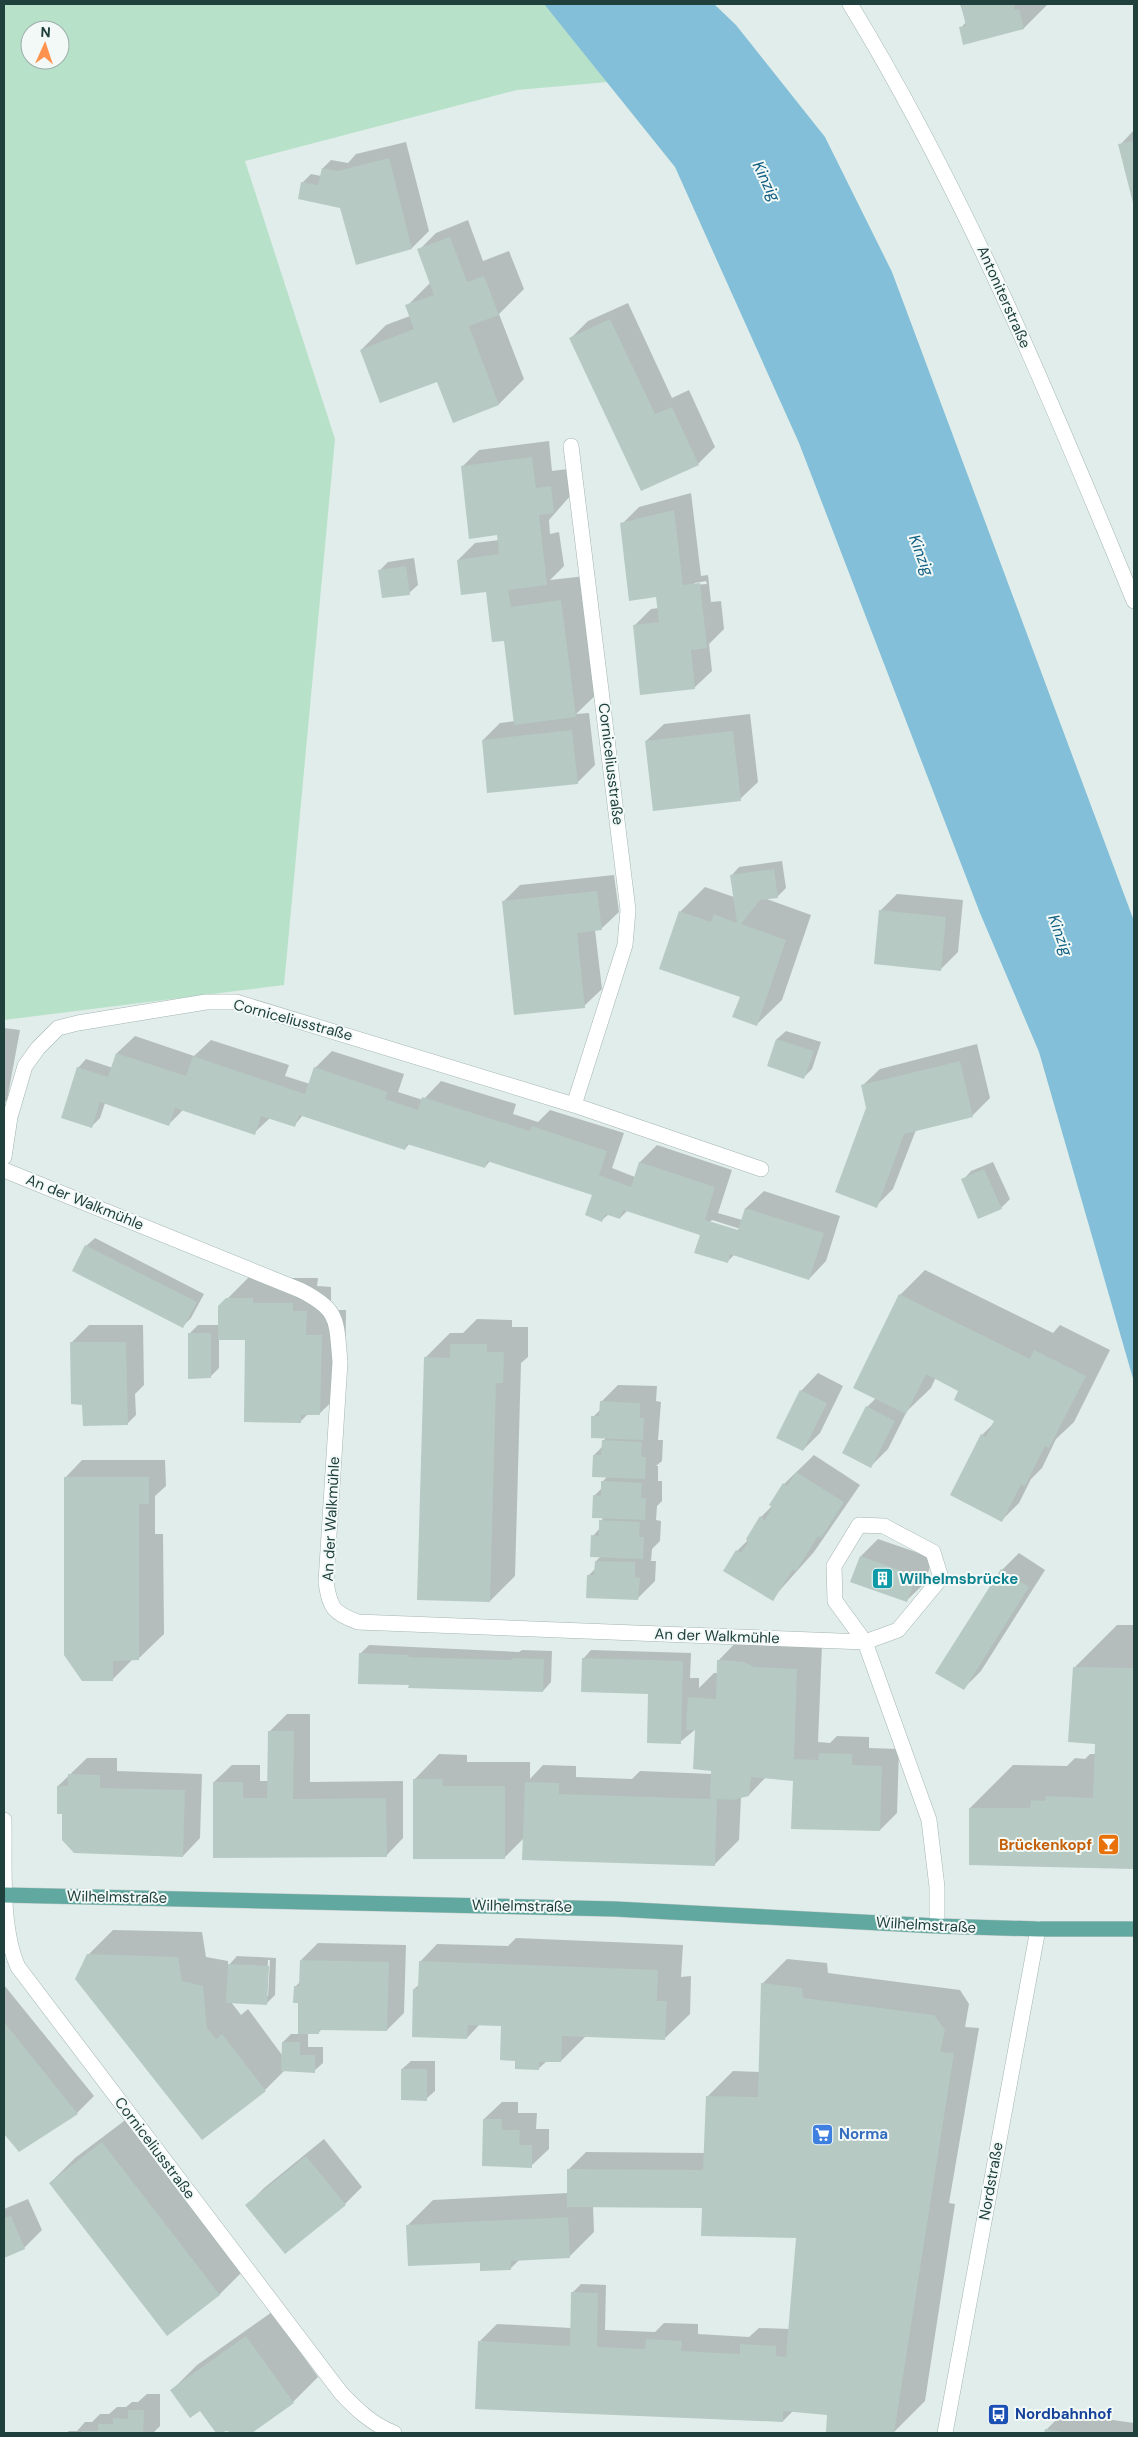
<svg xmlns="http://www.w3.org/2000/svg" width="1138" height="2437" viewBox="0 0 1138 2437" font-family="'DM Sans',sans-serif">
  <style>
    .green { fill: #b8e1c9; fill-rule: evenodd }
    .water { fill: #83bfd8 }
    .shadow { fill: #0003; fill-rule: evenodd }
    .building { fill: #b6c9c3 }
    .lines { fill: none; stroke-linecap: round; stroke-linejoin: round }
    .minor-casing { stroke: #a3b6b2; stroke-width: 16 }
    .major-casing { stroke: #c0cac8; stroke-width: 16 }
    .minor { stroke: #fff; stroke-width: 15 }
    .major { stroke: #61a8a0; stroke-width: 15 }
    .labels { text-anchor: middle; stroke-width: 4; stroke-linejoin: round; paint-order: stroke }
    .street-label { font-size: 15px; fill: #1f403c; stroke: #f2f9f7 }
    .culture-label { font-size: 15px; font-weight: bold; fill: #0d838f; stroke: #f2f9f7; text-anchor: start }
    .food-label { font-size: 15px; font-weight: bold; fill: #c56008; stroke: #f2f9f7; text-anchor: end }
    .shop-label { font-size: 15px; font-weight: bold; fill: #366cbe; stroke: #f2f9f7; text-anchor: start }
    .transit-label { font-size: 15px; font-weight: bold; fill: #164399; stroke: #f2f9f7; text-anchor: start }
    .water-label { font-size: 16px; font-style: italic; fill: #136083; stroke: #f2f9f7 }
  </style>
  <rect width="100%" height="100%" fill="#e1edea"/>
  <path class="green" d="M4 4H544L608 82 517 90 245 161 335 439 284 985 4 1020ZM30 30H60V60H30Z"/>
  <path class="water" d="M544 4H714L736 25 825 137 892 272 1134 921V1382L1039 1052 980 913 799 443 675 167Z"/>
  <path class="shadow" d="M960 4H1048L1024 28H961L966 22Z
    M1134 130V204L1120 145Z
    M406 142 429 231 412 248 302 183 311 174 321 176 323 168 331 160 348 163 356 154Z
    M468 220 483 261 509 251 524 289 499 314 524 379 499 404 361 350 386 325 410 316 407 306 431 282 419 250 436 233Z
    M628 303 672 398 689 390 715 447 698 464 571 338 588 321Z
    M549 441 552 471 568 469 571 495 549 520 550 534 559 532 564 566 550 580 586 576 601 690 576 714 589 713 595 765 577 783 483 740 500 723 515 721 505 639 487 593 458 560 475 543 499 540 498 534 462 467 479 450Z
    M691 493 701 576 708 575 711 602 721 601 724 629 709 644 712 671 694 688 634 626 651 609 659 608 658 597 622 524 639 507ZM706 581 707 584 692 585 695 583Z
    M414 558 418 585 409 593 380 570 388 562Z
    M750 714 758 782 740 799 646 741 664 724Z
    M782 861 786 888 778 896 764 898 811 915 782 1000 756 1025 741 996 680 912 705 887 734 897 731 876 739 867Z
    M614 875 619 912 601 929 595 930 602 989 584 1006 503 902 520 885Z
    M897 894 963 900 958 952 941 969 880 911Z
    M4 1028 20 1030 7 1100 4 1103Z
    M786 1031 821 1042 812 1069 804 1077 768 1065 777 1039Z
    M135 1036 194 1056 211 1040 289 1065 285 1076 310 1084 315 1068 332 1051 404 1074 398 1092 423 1100 441 1081 516 1104 513 1114 538 1122 550 1110 624 1133 612 1168 635 1177 640 1162 657 1145 732 1170 718 1213 742 1220 746 1208 764 1191 840 1216 826 1261 809 1279 734 1255 727 1262 703 1230 628 1210 620 1218 609 1214 602 1220 593 1194 490 1161 485 1167 410 1143 405 1149 303 1115 294 1126 270 1118 254 1133 183 1110 169 1124 105 1103 100 1118 91 1127 78 1068 86 1059 113 1068 117 1053ZM712 1220 744 1230V1233L710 1222Z
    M977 1044 990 1098 973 1115 916 1130 893 1189 876 1206 867 1108 862 1086 880 1069Z
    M993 1162 1010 1199 1001 1208 963 1180 971 1171Z
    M95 1238 204 1294 191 1318 183 1326 86 1246Z
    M925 1270 1053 1333 1060 1325 1110 1350 1074 1422 1056 1439 1042 1468 1031 1479 1019 1503 1002 1520 982 1435 996 1421 960 1390 936 1377 931 1388 907 1411 888 1449 871 1466 867 1407 876 1398 900 1295Z
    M253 1273 278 1278H318L317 1286 331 1287V1310H346L345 1389 319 1414H308L300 1422 247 1339 219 1338V1368L210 1377 189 1334 198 1325H219V1307Z
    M477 1319 512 1320V1327H528V1357L521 1363 515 1576 490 1601 425 1358 450 1333H463Z
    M89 1325H143L144 1385 135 1394 136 1415 127 1424 83 1405 71 1343Z
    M818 1373 843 1386 820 1433 803 1450 801 1391Z
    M618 1385 657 1386 656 1401 661 1402 658 1440H663L662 1461 656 1466H658V1481H662V1501L657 1506 656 1520 661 1521 660 1541 652 1549 651 1561H656L655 1581 638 1598 588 1576 596 1568V1561L601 1556 593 1536 600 1528 601 1521 604 1517 594 1496 602 1488V1482L608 1476 594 1455 602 1447 603 1441 606 1438 593 1417 601 1409V1402Z
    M814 1455 860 1485 814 1552 772 1599 737 1551 748 1540 761 1517 772 1506 784 1484Z
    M82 1460H165L166 1486 155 1496V1534H163L164 1634 138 1659H133L112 1680 65 1478Z
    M878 1539 933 1558 924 1584 906 1601 861 1556Z
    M1019 1553 1045 1570 981 1671 963 1689 1002 1570Z
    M1117 1625H1134V1868L970 1864V1808L1013 1765 1067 1766 1075 1758 1085 1759 1090 1754H1096V1743L1075 1667Z
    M743 1635 822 1645 818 1742 830 1743 837 1736 869 1737V1748L899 1749 897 1813 880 1830 794 1779 766 1777 749 1795 741 1797 739 1840 714 1865 524 1838 504 1858 414 1780 439 1754 467 1755V1762H530V1779L543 1765 576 1766V1777L632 1779 640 1771 712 1774 696 1729 680 1742 649 1694 583 1659 591 1650 691 1653 690 1678H699V1688L714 1673H718V1661Z
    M369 1645 519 1652 522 1650 552 1651 551 1682 543 1691 410 1684 360 1654Z
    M287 1714H310V1782L403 1781V1838L386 1856 214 1857V1782L232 1765H260V1781H269L270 1731Z
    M87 1758H117V1771L202 1774 200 1838 183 1856 63 1813 58 1786Z
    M113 1930 202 1932 206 1957 228 1961V1966L237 1956 276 1958 275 1995 266 2004 231 2002 241 2015 248 2009 282 2055 283 2042 291 2034H299L300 2002 295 1987 301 1981V1960L318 1943 406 1945 404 2013 387 2030 322 2029 318 2033H308V2047H323V2063L314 2071 285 2070 265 2090 202 2138 88 1955ZM268 1960H270L268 1996H266Z
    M516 1938 683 1945 681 1977 691 1976 690 2014 664 2039 586 2036 561 2061H547L538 2069 516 2060 503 2025 480 2024 467 2038 414 1989 420 1984V1962L437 1944 508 1946Z
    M787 1959 827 1963 828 1973 960 1990 969 2004 965 2027 979 2028 949 2203 955 2204 925 2401 893 2433 827 2430 828 2414 793 2411 783 2421 480 2341 497 2324 571 2328 572 2293 581 2284 606 2285 605 2330 655 2332 664 2323 698 2324V2334L749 2337 759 2328 790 2329 797 2237 703 2205 593 2206 594 2232 569 2257 520 2259 511 2268 481 2262 408 2225 433 2200 568 2193 569 2169 586 2152 705 2153 708 2096 733 2071 760 2072 762 1984Z
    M4 1985 94 2096 77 2113 19 2150 4 2132Z
    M411 2061H435V2091L426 2099 402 2069Z
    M502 2102H518V2113H537L536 2129H549V2149L531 2166 484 2119Z
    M128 2118 245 2269 220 2294 167 2335 50 2183 75 2158Z
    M324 2139 362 2187 345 2204 285 2252 247 2205 264 2188Z
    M28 2199 42 2230 24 2248 4 2256V2209Z
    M272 2312 318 2377 293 2402 250 2433H230L228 2430 218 2433 200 2409 172 2390 197 2365Z
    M147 2394H160V2426L153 2433H66L69 2431H77L85 2422H92L100 2414H109L117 2407H126L132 2402H138Z
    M1063 2413 1134 2423V2433H1045L1046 2430Z"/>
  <path class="building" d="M961 4H1014L1015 10 1019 9 1024 29 963 45 959 27 966 26Z
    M1134 141V207L1118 144Z
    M389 158 412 249 356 265 340 208 298 199 301 182 318 185 322 168 338 171Z
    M450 237 467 282 484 276 499 315 469 326 499 405 453 423 437 382 380 403 360 350 414 329 405 305 434 295 417 249Z
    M610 319 655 414 672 407 699 465 641 491 569 338Z
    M532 457 536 488 551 486 554 513 539 515 547 585 508 590 511 607 561 600 576 717 514 725 504 641 492 642 486 592 461 595 457 560 499 554 497 535 469 539 461 466Z
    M674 510 683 585 700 583 707 648 691 650 695 689 640 695 633 625 659 622 656 597 629 601 620 523Z
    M406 566 410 595 382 598 378 570Z
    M572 730 578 784 487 793 482 740Z
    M733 731 741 801 653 811 645 741Z
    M774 869 778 898 760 900 741 924 786 940 757 1026 732 1017 740 997 659 969 679 911 711 922 714 914 737 923 730 875Z
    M597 891 602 930 577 933 585 1008 514 1015 502 901Z
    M879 910 946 917 941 971 874 964Z
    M776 1039 814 1051 804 1079 767 1066Z
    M116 1053 186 1076 193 1056 305 1094 314 1067 388 1092 385 1099 418 1110 422 1097 530 1131 532 1126 607 1151 599 1175 631 1187 639 1162 715 1187 705 1220 738 1230 745 1208 824 1233 809 1280 730 1254 728 1263 694 1253 700 1235 623 1210 620 1219 605 1214 602 1222 585 1215 592 1195 487 1161 485 1168 407 1144 405 1150 299 1115 295 1127 261 1116 255 1135 175 1108 169 1126 100 1102 92 1128 61 1118 77 1067 108 1077Z
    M960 1061 973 1117 904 1134 877 1208 835 1192 866 1108 861 1085Z
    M984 1169 1002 1209 978 1219 961 1179Z
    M85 1245 197 1302 183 1328 72 1271Z
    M899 1294 1030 1359 1034 1350 1086 1376 1049 1448 1045 1446 1025 1486 1021 1484 1002 1522 950 1495 981 1434 986 1437 994 1421 954 1400 958 1391 926 1374 906 1414 853 1388Z
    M226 1298H253V1303H293V1311H307L306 1335H322L320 1415H301V1423L244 1422 245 1340H218V1306Z
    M188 1333H211V1378L188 1379Z
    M70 1342H126L128 1425 83 1426 82 1405 71 1404Z
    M450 1344H487V1352H504L503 1383H496L490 1602 417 1600 424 1357 450 1358Z
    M800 1390 827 1403 803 1451 776 1438Z
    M600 1401 640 1403V1418H644L643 1440 591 1438V1416H599Z
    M866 1406 895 1421 871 1468 842 1453Z
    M602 1440 642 1442 641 1457H646L645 1479 592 1477 593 1455H601Z
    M796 1472 844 1502 821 1538 818 1536 796 1571 793 1569 773 1601 723 1571 736 1550 741 1553 748 1542 746 1539 760 1516 765 1520 772 1507 769 1505 783 1483 787 1486Z
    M64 1477H149V1504H139V1660L113 1661V1681H82L64 1655Z
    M601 1481 642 1483 641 1498H646L645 1520 592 1518 593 1495 601 1496Z
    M599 1520 640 1522 639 1537H644L643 1559 590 1557 591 1535 599 1536Z
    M860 1556 916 1576 907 1602 850 1582Z
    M595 1561 635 1562V1577L640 1578 638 1600 586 1598 587 1575H594Z
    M1001 1569 1029 1587 964 1690 935 1673Z
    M359 1653 409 1655V1657L512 1660V1658L544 1659 543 1692 408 1688 409 1685 358 1684Z
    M582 1658 683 1661 681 1744 647 1743 648 1694 581 1692Z
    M717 1660 744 1662 754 1667 797 1669 794 1759 818 1760 819 1753 852 1754V1765L882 1766 880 1831 791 1829 793 1781 751 1777 749 1796 732 1800 717 1799 715 1866 522 1860 525 1782 559 1783V1794L710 1799 711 1771 693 1769 695 1730H686L688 1697 716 1699Z
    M1073 1667 1134 1668V1869L969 1865V1808H1030L1031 1800 1045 1801 1046 1796 1093 1798 1095 1744 1068 1742Z
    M268 1731H294L293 1799 386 1798 387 1857 213 1858V1782H243V1798H267Z
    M68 1774 100 1775V1788L185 1790 183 1857 74 1853 62 1840V1814H57V1786H68Z
    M413 1779H443L442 1786H505V1859H413Z
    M87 1954 178 1957 182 1981 203 1986 207 2028 216 2039 222 2034 266 2091 202 2140 75 1979Z
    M300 1960 389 1962 387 2031 319 2030V2034H298V2003H293L294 1986H299Z
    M419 1961 658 1970 657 2001H667L665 2040 562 2036 561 2062H539V2070L515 2069V2061L500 2060 501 2026 468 2025 467 2039 412 2037 413 1989H418Z
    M228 1964 269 1966 267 2005 226 2003Z
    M761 1983 802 1988 803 1998 934 2015 945 2030 940 2052 954 2053 894 2433 826 2432 827 2415 783 2411V2422L475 2409 478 2341 570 2346 571 2292 598 2293 597 2347 645 2349 646 2339 682 2341 681 2351 740 2354V2344L776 2346V2356L786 2357 796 2238 701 2236 702 2208 567 2207V2169L703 2170 706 2096 758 2097Z
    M4 2022 78 2114 19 2152 4 2134Z
    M282 2042H300V2055H315V2073L281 2071Z
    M401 2069H427V2101L401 2100Z
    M483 2119H502V2130H520L519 2145H532V2168L482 2166Z
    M102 2142 220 2295 167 2336 49 2183Z
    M306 2156 346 2205 285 2254 245 2205Z
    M11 2216 25 2249 4 2258V2218Z
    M568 2217 570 2258 511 2261V2270L480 2271V2263L408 2266 406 2225Z
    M246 2336 294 2403 252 2433H229L228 2431 216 2433 200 2411 190 2418 170 2390Z
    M128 2410H144L143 2433H82V2431H98V2424H113V2418L128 2419Z
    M1045 2429 1064 2432V2433H1044Z"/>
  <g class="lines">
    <defs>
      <path id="minor" d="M850 4C965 193 1050 397 1134 601
        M571 446 628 910 625 945 574 1105
        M4 1157 10 1117 25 1066 38 1048 58 1028 78 1023 206 1002H236L574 1105 761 1169
        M4 1170 300 1290C340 1310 336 1320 340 1362L326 1582C330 1608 333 1613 358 1622L865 1642 898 1630 941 1578 933 1552 884 1526 859 1525 834 1566 835 1601 865 1642 929 1820 937 1887V1926
        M4 1820C5 1865 0 1927 18 1967L341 2393C357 2410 372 2424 394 2433
        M945 2433 1038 1929"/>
      <path id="major" d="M4 1895 615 1909 937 1926 1038 1929H1134"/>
    </defs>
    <use href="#minor" class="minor-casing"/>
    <use href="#major" class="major-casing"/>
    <use href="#minor" class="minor"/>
    <use href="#major" class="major"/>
  </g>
  <defs>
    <symbol id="building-square" viewBox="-11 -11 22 22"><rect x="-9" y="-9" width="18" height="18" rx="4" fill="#0f9aa8" stroke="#f2f9f7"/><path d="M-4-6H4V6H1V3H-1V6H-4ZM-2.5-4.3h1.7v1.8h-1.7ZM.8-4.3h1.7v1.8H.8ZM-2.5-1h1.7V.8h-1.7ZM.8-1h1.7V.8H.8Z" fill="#fff"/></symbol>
    <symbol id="bar-square" viewBox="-11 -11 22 22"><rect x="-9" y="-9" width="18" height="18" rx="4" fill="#e8710a" stroke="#f2f9f7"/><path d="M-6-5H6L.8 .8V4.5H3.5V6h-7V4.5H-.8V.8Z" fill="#fff"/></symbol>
    <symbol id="supermarket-square" viewBox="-11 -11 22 22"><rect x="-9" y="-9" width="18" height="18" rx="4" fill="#3f7fe0" stroke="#f2f9f7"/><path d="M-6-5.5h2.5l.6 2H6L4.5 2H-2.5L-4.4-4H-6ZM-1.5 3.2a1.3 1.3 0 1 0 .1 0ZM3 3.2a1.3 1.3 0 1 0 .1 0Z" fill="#fff"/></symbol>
    <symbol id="bus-square" viewBox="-11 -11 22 22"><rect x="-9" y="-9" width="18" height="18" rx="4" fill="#1a4fb4" stroke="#f2f9f7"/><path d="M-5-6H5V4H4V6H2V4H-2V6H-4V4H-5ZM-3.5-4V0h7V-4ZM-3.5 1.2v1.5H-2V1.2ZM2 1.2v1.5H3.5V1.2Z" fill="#fff"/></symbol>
  </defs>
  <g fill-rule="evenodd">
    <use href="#building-square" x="870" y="1566" width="25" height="25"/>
    <use href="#bar-square" x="1096" y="1832" width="25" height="25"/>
    <use href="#supermarket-square" x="810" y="2122" width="25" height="25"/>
    <use href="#bus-square" x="986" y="2402" width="25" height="25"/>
  </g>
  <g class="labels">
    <g class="street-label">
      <text transform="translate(1004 297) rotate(66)" y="5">Antoniterstraße</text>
      <text transform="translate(611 764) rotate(83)" y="5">Corniceliusstraße</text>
      <text transform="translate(293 1020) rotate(15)" y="5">Corniceliusstraße</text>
      <text transform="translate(85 1202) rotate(22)" y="5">An der Walkmühle</text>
      <text transform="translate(331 1519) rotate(-87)" y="5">An der Walkmühle</text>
      <text transform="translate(717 1636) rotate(2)" y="5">An der Walkmühle</text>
      <text transform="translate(117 1897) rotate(1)" y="5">Wilhelmstraße</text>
      <text transform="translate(522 1906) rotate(1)" y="5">Wilhelmstraße</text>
      <text transform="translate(926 1925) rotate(3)" y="5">Wilhelmstraße</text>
      <text transform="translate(155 2148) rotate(53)" y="5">Corniceliusstraße</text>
      <text transform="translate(991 2181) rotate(-80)" y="5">Nordstraße</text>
    </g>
    <g class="culture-label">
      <text x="899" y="1584">Wilhelmsbrücke</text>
    </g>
    <g class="food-label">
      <text x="1092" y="1850">Brückenkopf</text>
    </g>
    <g class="shop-label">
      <text x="839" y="2139">Norma</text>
    </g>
    <g class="transit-label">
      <text x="1015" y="2419">Nordbahnhof</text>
    </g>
    <g class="water-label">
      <text transform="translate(767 181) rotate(64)" y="6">Kinzig</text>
      <text transform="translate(922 555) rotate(69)" y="6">Kinzig</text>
      <text transform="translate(1061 935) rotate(70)" y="6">Kinzig</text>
    </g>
  </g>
  <rect width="1138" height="2437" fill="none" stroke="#1f403c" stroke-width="10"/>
  <g transform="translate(45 45) rotate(3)"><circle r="24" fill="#f2f9f7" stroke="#9eafac"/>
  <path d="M0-4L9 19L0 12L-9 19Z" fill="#ff934e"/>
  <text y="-8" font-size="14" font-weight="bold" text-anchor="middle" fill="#1f403c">N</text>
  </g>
</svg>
